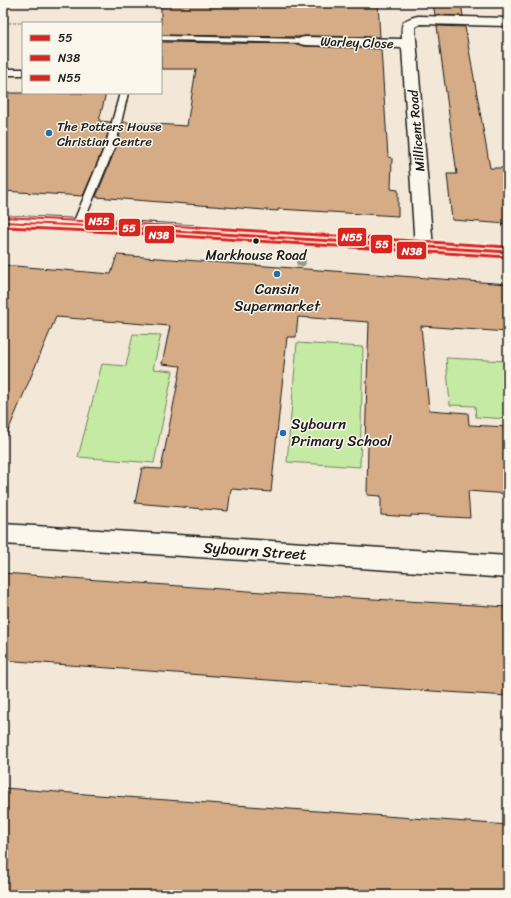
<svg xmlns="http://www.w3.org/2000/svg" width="511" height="898" viewBox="0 0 511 898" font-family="Sriracha,sans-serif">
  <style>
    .green { fill: #c4eaa4; stroke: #708360 }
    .building { fill: #d5ac86; stroke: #1c1c1c }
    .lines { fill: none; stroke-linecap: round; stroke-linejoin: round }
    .service-casing { stroke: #1c1c1c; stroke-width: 3 }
    .minor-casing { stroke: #1c1c1c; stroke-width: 3 }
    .primary-casing { stroke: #1c1c1c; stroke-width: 3 }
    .path { stroke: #1c1c1c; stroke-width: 2; stroke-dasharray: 0.5 2; stroke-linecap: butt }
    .service { fill: #fbf7ec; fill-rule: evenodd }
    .minor { fill: #fbf7ec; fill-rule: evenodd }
    .primary { fill: #fbf7ec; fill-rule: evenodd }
    .bus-1-far1-casing { stroke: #fbf7ec; stroke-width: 4 }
    .bus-1-casing { stroke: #fbf7ec; stroke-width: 6 }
    .bus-2-far1-casing { stroke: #fbf7ec; stroke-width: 4 }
    .bus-2-casing { stroke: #fbf7ec; stroke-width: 6 }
    .bus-3-far1-casing { stroke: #fbf7ec; stroke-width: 4 }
    .bus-3-casing { stroke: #fbf7ec; stroke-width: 6 }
    .bus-1-far1 { stroke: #dc241f; stroke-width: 2 }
    .bus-1 { stroke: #dc241f; stroke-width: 3 }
    .bus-2-far1 { stroke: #dc241f; stroke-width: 2 }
    .bus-2 { stroke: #dc241f; stroke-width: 3 }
    .bus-3-far1 { stroke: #dc241f; stroke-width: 2 }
    .bus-3 { stroke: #dc241f; stroke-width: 3 }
    .tree { fill: #989a87 }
    .poi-dot { fill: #1f6fb2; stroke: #fbf7ec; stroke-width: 1.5 }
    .bus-dot { fill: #1c1c1c; stroke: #fbf7ec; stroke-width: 1.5 }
    .labels { text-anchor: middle; stroke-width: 3; stroke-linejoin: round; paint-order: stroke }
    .far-street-label { font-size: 13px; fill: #1c1c1c; stroke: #fbf7ec }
    .far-poi-label { font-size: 13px; fill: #1c1c1c; stroke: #fbf7ec; text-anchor: start }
    .bus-label { font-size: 14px; fill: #1c1c1c; stroke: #fbf7ec }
    .poi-label { font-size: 15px; fill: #1c1c1c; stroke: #fbf7ec }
    .street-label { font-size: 15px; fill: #1c1c1c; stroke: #fbf7ec }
    .line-badge { stroke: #fbf7ec; stroke-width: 1.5 }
    .badge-label { font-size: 11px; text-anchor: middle; font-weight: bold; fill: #fff }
  </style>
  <rect width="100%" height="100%" fill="#f3e8d8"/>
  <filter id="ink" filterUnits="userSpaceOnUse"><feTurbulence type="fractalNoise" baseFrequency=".025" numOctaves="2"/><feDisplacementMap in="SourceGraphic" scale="8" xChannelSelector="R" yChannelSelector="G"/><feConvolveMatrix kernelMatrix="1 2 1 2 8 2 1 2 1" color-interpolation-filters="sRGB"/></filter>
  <g filter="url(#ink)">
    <path class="green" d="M133 334 161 335 153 369 173 371 154 463 78 457 102 364 126 366Z
      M297 343 363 347 360 467 287 462Z
      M446 358 508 361V419L476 417 475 406 450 405Z"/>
    <path class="building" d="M161 3H378L380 37 305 36 299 37 161 35Z
      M433 3H461L463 16 435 15Z
      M437 26 465 27 490 168H508V224L452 220 447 174H457Z
      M161 42 298 44 305 46 381 49 388 157 392 158 391 189 398 190V216L278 209V211L96 197 117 145 123 122 187 126 196 69H161Z
      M3 93H106L99 121 111 122 105 144 83 196 3 191Z
      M117 255 508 284V332L421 326 429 410 468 413 469 425 508 427V494L468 491 470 518 411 515V517L381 515V496L367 495 368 444H365L369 322 298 317 296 337H287L271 492 231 489 228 511 135 503 142 468 161 469 181 366 162 364 170 326 56 317 3 443V265L111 274Z
      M3 573 289 594 508 607V696L295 682 3 660Z
      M3 788 508 825V895H3Z"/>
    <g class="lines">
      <defs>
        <path id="service" d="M161 36 305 39 309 41 305 43 161 40Z
          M3 69H23V75H3Z
          M120 93H128L116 144 82 226 80 228H74L72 226 106 144Z"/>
        <path id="minor" d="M418 16 508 18V26L420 24 415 27 433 248 431 252 424 254 417 252 415 248 402 48 305 45 300 44 298 41 300 38 305 37 402 39C401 23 401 20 418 16Z
          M3 524 508 556V578L3 544Z"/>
        <path id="primary" d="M3 216 132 222 508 246V258L132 234 3 228Z"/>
      </defs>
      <use href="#service" class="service-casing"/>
      <use href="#minor" class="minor-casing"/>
      <use href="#primary" class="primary-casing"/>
      <path class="path" d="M3 23H23"/>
      <use href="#service" class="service"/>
      <use href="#minor" class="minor"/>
      <use href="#primary" class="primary"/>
      <defs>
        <path id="bus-1-far1" d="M3 222 133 228"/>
        <path id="bus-1" d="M112 227 508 252"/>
        <path id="bus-2-far1" d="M3 227 26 228"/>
        <path id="bus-2" d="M5 227 132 233 508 257"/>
        <path id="bus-3-far1" d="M3 217 212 228"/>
        <path id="bus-3" d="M196 227 508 247"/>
      </defs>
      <use href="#bus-1-far1" class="bus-1-far1-casing"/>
      <use href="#bus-1" class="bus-1-casing"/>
      <use href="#bus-2-far1" class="bus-2-far1-casing"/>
      <use href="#bus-2" class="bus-2-casing"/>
      <use href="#bus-3-far1" class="bus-3-far1-casing"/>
      <use href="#bus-3" class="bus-3-casing"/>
      <use href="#bus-1-far1" class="bus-1-far1"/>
      <use href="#bus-1" class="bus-1"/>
      <use href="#bus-2-far1" class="bus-2-far1"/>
      <use href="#bus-2" class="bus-2"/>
      <use href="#bus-3-far1" class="bus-3-far1"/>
      <use href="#bus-3" class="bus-3"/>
    </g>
    <circle class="tree" cx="301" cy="262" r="5"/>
  </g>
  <g class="poi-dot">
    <circle cx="49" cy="133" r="4"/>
    <circle cx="277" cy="274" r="4"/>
    <circle cx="283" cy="433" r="4"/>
  </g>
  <circle class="bus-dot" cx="256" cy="241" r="3.5"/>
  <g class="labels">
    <g class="far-street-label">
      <text transform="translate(357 42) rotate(2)" y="5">Warley Close</text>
      <text transform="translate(416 131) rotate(-95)" y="5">Millicent Road</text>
    </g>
    <g class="far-poi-label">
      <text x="57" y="131">The Potters House<tspan x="57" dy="15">Christian Centre</tspan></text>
    </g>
    <g class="bus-label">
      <text x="256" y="260">Markhouse Road</text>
    </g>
    <g class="poi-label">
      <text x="277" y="294">Cansin<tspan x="277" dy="17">Supermarket</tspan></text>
      <text x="291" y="429" text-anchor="start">Sybourn<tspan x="291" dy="17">Primary School</tspan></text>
    </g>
    <g class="street-label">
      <text transform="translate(255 551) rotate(4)" y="5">Sybourn Street</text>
    </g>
  </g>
  <g class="line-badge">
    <rect x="84" y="212" width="31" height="19" rx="4" fill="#dc241f"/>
    <rect x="118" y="218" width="23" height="19" rx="4" fill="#dc241f"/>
    <rect x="144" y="225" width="31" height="19" rx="4" fill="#dc241f"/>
    <rect x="337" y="227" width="30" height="20" rx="4" fill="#dc241f"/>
    <rect x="370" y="234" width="23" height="20" rx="4" fill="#dc241f"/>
    <rect x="396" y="241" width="31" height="19" rx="4" fill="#dc241f"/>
  </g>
  <g class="badge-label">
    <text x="99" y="225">N55</text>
    <text x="129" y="232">55</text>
    <text x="159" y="239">N38</text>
    <text x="352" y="241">N55</text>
    <text x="382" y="248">55</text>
    <text x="412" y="255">N38</text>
  </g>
  <rect width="511" height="898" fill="none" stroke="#fbf7ec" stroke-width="16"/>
  <rect x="8" y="8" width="495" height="882" fill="none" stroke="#1c1c1c" stroke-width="1.5" filter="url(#ink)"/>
  <rect x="22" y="22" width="140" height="72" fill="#fbf7ec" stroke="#a29f99"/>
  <rect x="30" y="35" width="20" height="6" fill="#dc241f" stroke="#a29f99"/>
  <text x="58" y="42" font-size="12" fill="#1c1c1c">55</text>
  <rect x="30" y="55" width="20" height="6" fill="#dc241f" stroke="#a29f99"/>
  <text x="58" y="62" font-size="12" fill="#1c1c1c">N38</text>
  <rect x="30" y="75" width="20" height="6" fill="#dc241f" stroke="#a29f99"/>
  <text x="58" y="82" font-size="12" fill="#1c1c1c">N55</text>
</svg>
